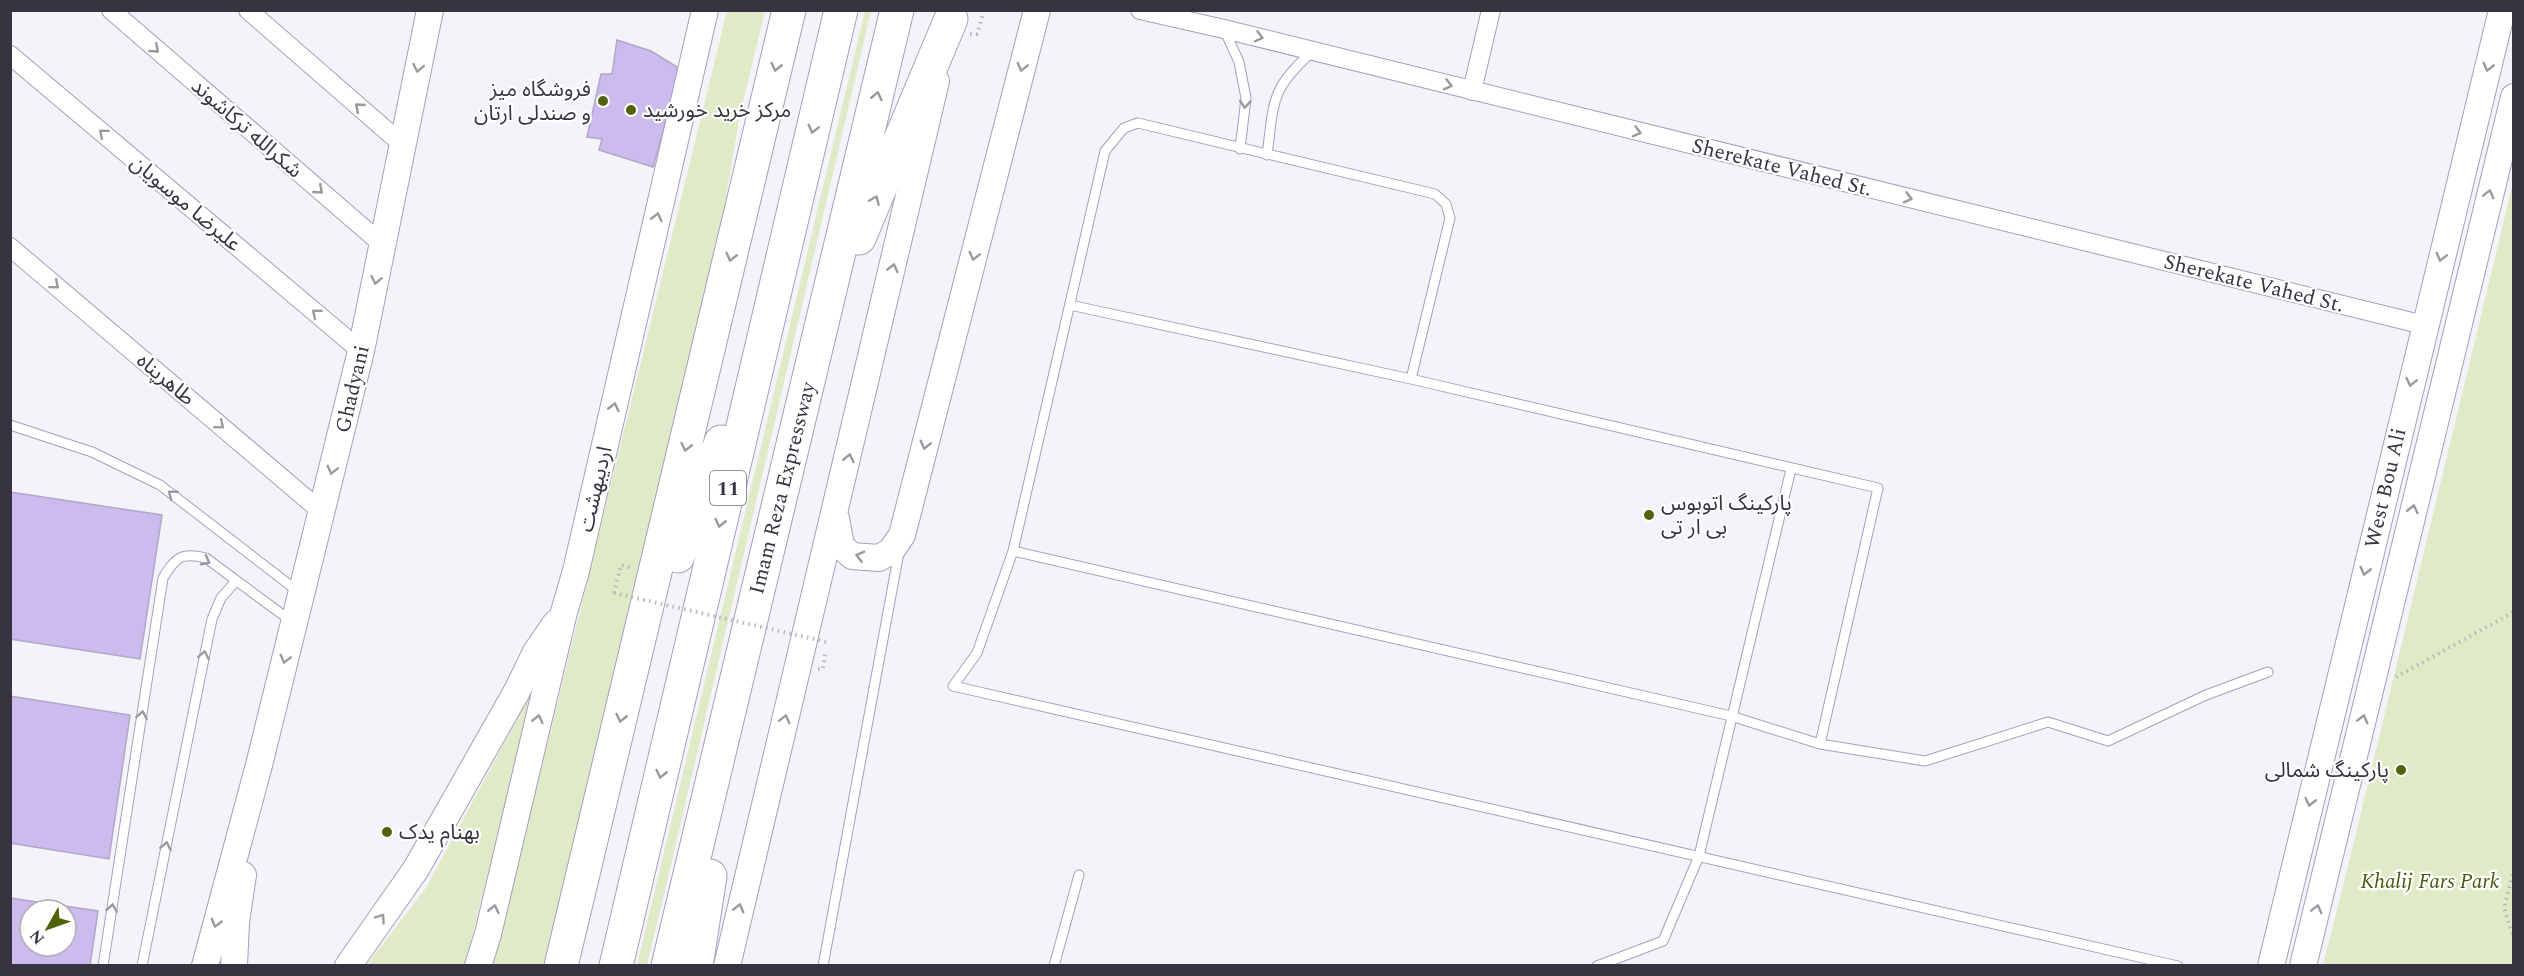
<svg xmlns="http://www.w3.org/2000/svg" width="2524" height="976" viewBox="0 0 2524 976" font-family="Spectral,'Noto Sans Arabic',serif">
  <style>
    .green { fill: #dfeac6 }
    .building { fill: #cbbced; stroke: #b1a7c8; stroke-width: 1.5; fill-rule: evenodd }
    .lines { fill: none; stroke-linecap: round; stroke-linejoin: round }
    .lane-casing { stroke: #a89ebf; stroke-width: 11 }
    .street-casing { stroke: #a89ebf; stroke-width: 20 }
    .secondary-casing { stroke: #a89ebf; stroke-width: 28 }
    .highway-casing { stroke: #a89ebf; stroke-width: 35 }
    .path { stroke: #b7b5be; stroke-width: 4; stroke-dasharray: 1.5 4.5; stroke-linecap: butt }
    .lane { stroke: #fff; stroke-width: 9 }
    .street { stroke: #fff; stroke-width: 18 }
    .secondary { stroke: #fff; stroke-width: 26 }
    .highway { stroke: #fff; stroke-width: 33 }
    .path-bridge { stroke: #b7b5be; stroke-width: 4; stroke-dasharray: 1.5 4.5; stroke-linecap: butt }
    .oneway { stroke: #9b99a0 }
    .poi-dot { fill: #50630b; stroke: #fff; stroke-width: 2 }
    .labels { text-anchor: middle; stroke-width: 4.5; stroke-linejoin: round; paint-order: stroke }
    .shield { fill: #fff; stroke: #737079; stroke-width: 1.5 }
    .shield-label { font-size: 20px; font-weight: bold; fill: #373340 }
    .poi-label { font-size: 21px; fill: #373340; stroke: #fff; text-anchor: start }
    .street-label { font-size: 21px; fill: #373340; stroke: #fff }
    .park-label { font-size: 21px; font-style: italic; fill: #485909; stroke: #fff }
  </style>
  <rect width="100%" height="100%" fill="#f5f3fa"/>
  <path class="green" d="M727 11H765L740 114 721 226 545 965 493 966Z
    M865 11H871L662 903 647 965H637Z
    M2513 183V965H2323L2349 862Z
    M534 688 465 965 366 966 426 888Z"/>
  <path class="building" d="M617 40 651 51 677 67V83L653 167 599 150 602 139 587 137 601 74H612Z
    M10 492 162 515 140 659 10 639Z
    M10 696 130 715 109 859 10 843Z
    M10 898 98 911 90 966H10ZM30 910H66V946H30Z"/>
  <g class="lines">
    <defs>
      <path id="lane" d="M1224 29 1239 62 1246 98 1240 149
        M1267 155C1274 102 1270 89 1312 52
        M1070 305 1411 379 1878 488 1820 744
        M1411 379 1450 218 1446 204 1435 194 1138 123 1124 128 1105 151 1013 551 977 653 953 686 2178 966
        M10 425 92 452 160 485 300 593
        M1013 551 1731 716 1820 744 1925 761 2048 722 2108 741 2206 695 2268 672
        M103 966 163 578C176 557 181 552 206 558L291 621
        M142 966 212 619 221 598 235 582
        M823 966 899 552
        M1054 966 1079 875
        M1597 966 1663 941 1699 856 1791 469"/>
      <path id="street" d="M111 10 383 245
        M248 10 403 145
        M1140 10 1224 29 2424 325
        M10 55 361 351
        M1472 91 1491 10
        M10 247 322 512"/>
      <path id="secondary" d="M836 518 841 546 852 556 879 558 891 551 902 535 1037 10
        M205 966 259 765 361 351 430 10
        M234 966 236 922 243 875
        M348 966 416 869 517 691 536 652 556 623
        M478 966 488 934 564 612 576 571 705 10
        M727 966 936 81
        M2271 966 2502 10
        M2303 966 2514 97"/>
      <path id="highway" d="M859 238 951 19
        M678 556 721 442
        M561 966 789 10
        M616 966 841 10
        M668 966 897 10
        M696 966 710 876"/>
    </defs>
    <use href="#lane" class="lane-casing"/>
    <use href="#street" class="street-casing"/>
    <use href="#secondary" class="secondary-casing"/>
    <use href="#highway" class="highway-casing"/>
    <path class="path" d="M970 34H977L984 10
      M614 593 621 565 633 568
      M818 669H823L825 654
      M2396 677 2514 612
      M2514 869 2504 908 2514 939"/>
    <use href="#lane" class="lane"/>
    <use href="#street" class="street"/>
    <use href="#secondary" class="secondary"/>
    <use href="#highway" class="highway"/>
    <path class="path-bridge" d="M614 593 827 642"/>
  </g>
  <defs><path id="oneway-chevron" d="M-2-3.5L2.5 0L-2 3.5" fill="none" stroke-width="1.6" stroke-linecap="round" stroke-linejoin="round" transform="scale(1.5)"/></defs>
  <g class="oneway">
    <use href="#oneway-chevron" transform="translate(1259 37) rotate(14)"/>
    <use href="#oneway-chevron" transform="translate(155 49) rotate(41)"/>
    <use href="#oneway-chevron" transform="translate(776 67) rotate(103)"/>
    <use href="#oneway-chevron" transform="translate(1022 67) rotate(104)"/>
    <use href="#oneway-chevron" transform="translate(2488 67) rotate(104)"/>
    <use href="#oneway-chevron" transform="translate(418 68) rotate(101)"/>
    <use href="#oneway-chevron" transform="translate(1448 85) rotate(14)"/>
    <use href="#oneway-chevron" transform="translate(877 96) rotate(-77)"/>
    <use href="#oneway-chevron" transform="translate(1245 104) rotate(94)"/>
    <use href="#oneway-chevron" transform="translate(359 107) rotate(-139)"/>
    <use href="#oneway-chevron" transform="translate(813 129) rotate(104)"/>
    <use href="#oneway-chevron" transform="translate(1637 132) rotate(14)"/>
    <use href="#oneway-chevron" transform="translate(103 133) rotate(-140)"/>
    <use href="#oneway-chevron" transform="translate(319 190) rotate(41)"/>
    <use href="#oneway-chevron" transform="translate(2489 194) rotate(-76)"/>
    <use href="#oneway-chevron" transform="translate(1908 198) rotate(14)"/>
    <use href="#oneway-chevron" transform="translate(875 200) rotate(-67)"/>
    <use href="#oneway-chevron" transform="translate(657 217) rotate(-77)"/>
    <use href="#oneway-chevron" transform="translate(974 256) rotate(104)"/>
    <use href="#oneway-chevron" transform="translate(731 257) rotate(103)"/>
    <use href="#oneway-chevron" transform="translate(2441 257) rotate(104)"/>
    <use href="#oneway-chevron" transform="translate(893 268) rotate(-77)"/>
    <use href="#oneway-chevron" transform="translate(376 280) rotate(102)"/>
    <use href="#oneway-chevron" transform="translate(55 285) rotate(40)"/>
    <use href="#oneway-chevron" transform="translate(316 313) rotate(-140)"/>
    <use href="#oneway-chevron" transform="translate(2411 382) rotate(103)"/>
    <use href="#oneway-chevron" transform="translate(614 407) rotate(-77)"/>
    <use href="#oneway-chevron" transform="translate(220 425) rotate(40)"/>
    <use href="#oneway-chevron" transform="translate(925 445) rotate(104)"/>
    <use href="#oneway-chevron" transform="translate(686 447) rotate(103)"/>
    <use href="#oneway-chevron" transform="translate(849 458) rotate(-77)"/>
    <use href="#oneway-chevron" transform="translate(332 470) rotate(104)"/>
    <use href="#oneway-chevron" transform="translate(172 494) rotate(-142)"/>
    <use href="#oneway-chevron" transform="translate(2413 509) rotate(-77)"/>
    <use href="#oneway-chevron" transform="translate(720 523) rotate(103)"/>
    <use href="#oneway-chevron" transform="translate(860 556) rotate(-166)"/>
    <use href="#oneway-chevron" transform="translate(206 561) rotate(28)"/>
    <use href="#oneway-chevron" transform="translate(2365 571) rotate(103)"/>
    <use href="#oneway-chevron" transform="translate(204 655) rotate(-79)"/>
    <use href="#oneway-chevron" transform="translate(285 659) rotate(104)"/>
    <use href="#oneway-chevron" transform="translate(142 715) rotate(-81)"/>
    <use href="#oneway-chevron" transform="translate(621 718) rotate(103)"/>
    <use href="#oneway-chevron" transform="translate(538 719) rotate(-77)"/>
    <use href="#oneway-chevron" transform="translate(785 719) rotate(-76)"/>
    <use href="#oneway-chevron" transform="translate(2363 719) rotate(-76)"/>
    <use href="#oneway-chevron" transform="translate(661 774) rotate(103)"/>
    <use href="#oneway-chevron" transform="translate(2310 802) rotate(103)"/>
    <use href="#oneway-chevron" transform="translate(166 846) rotate(-79)"/>
    <use href="#oneway-chevron" transform="translate(112 908) rotate(-81)"/>
    <use href="#oneway-chevron" transform="translate(739 908) rotate(-76)"/>
    <use href="#oneway-chevron" transform="translate(494 909) rotate(-77)"/>
    <use href="#oneway-chevron" transform="translate(2317 909) rotate(-76)"/>
    <use href="#oneway-chevron" transform="translate(381 918) rotate(-55)"/>
    <use href="#oneway-chevron" transform="translate(216 923) rotate(105)"/>
  </g>
  <g class="poi-dot">
    <circle cx="603" cy="101" r="6"/>
    <circle cx="631" cy="110" r="6"/>
    <circle cx="1649" cy="515" r="6"/>
    <circle cx="2401" cy="770" r="6"/>
    <circle cx="387" cy="832" r="6"/>
  </g>
  <g class="labels">
    <rect class="shield" x="710" y="471" width="36" height="34" rx="4.5"/>
    <g class="shield-label">
      <text x="728" y="495">11</text>
    </g>
    <g class="poi-label">
      <text x="591" y="96" text-anchor="end">فروشگاه میز<tspan x="591" dy="24">و صندلی ارتان</tspan></text>
      <text x="643" y="117">مرکز خرید خورشید</text>
      <text x="1661" y="510">پارکینگ اتوبوس<tspan x="1661" dy="24">بی ار تی</tspan></text>
      <text x="2389" y="777" text-anchor="end">پارکینگ شمالی</text>
      <text x="399" y="839">بهنام یدک</text>
    </g>
    <g class="street-label">
      <text transform="translate(247 128) rotate(41)" y="7">شکرالله ترکاشوند</text>
      <text transform="translate(1782 167) rotate(14)" y="7">Sherekate Vahed St.</text>
      <text transform="translate(186 203) rotate(40)" y="7">علیرضا موسویان</text>
      <text transform="translate(2254 283) rotate(14)" y="7">Sherekate Vahed St.</text>
      <text transform="translate(166 379) rotate(40)" y="7">طاهرپناه</text>
      <text transform="translate(352 389) rotate(-77)" y="7">Ghadyani</text>
      <text transform="translate(782 488) rotate(-76)" y="7">Imam Reza Expressway</text>
      <text transform="translate(2385 488) rotate(-77)" y="7">West Bou Ali</text>
      <text transform="translate(595 489) rotate(-77)" y="7">اردیبهشت</text>
    </g>
    <g class="park-label">
      <text x="2430" y="888">Khalij Fars Park</text>
    </g>
  </g>
  <rect width="2524" height="976" fill="none" stroke="#373340" stroke-width="24"/>
  <g transform="translate(48 928) rotate(230)"><circle r="28" fill="#ffffff" stroke="#afadb3" stroke-width="1.5"/>
  <path d="M0-4.5L10 22L0 15L-10 22Z" fill="#50630b"/>
  <text y="-9" font-size="16" font-weight="bold" text-anchor="middle" fill="#373340">N</text>
  </g>
</svg>
